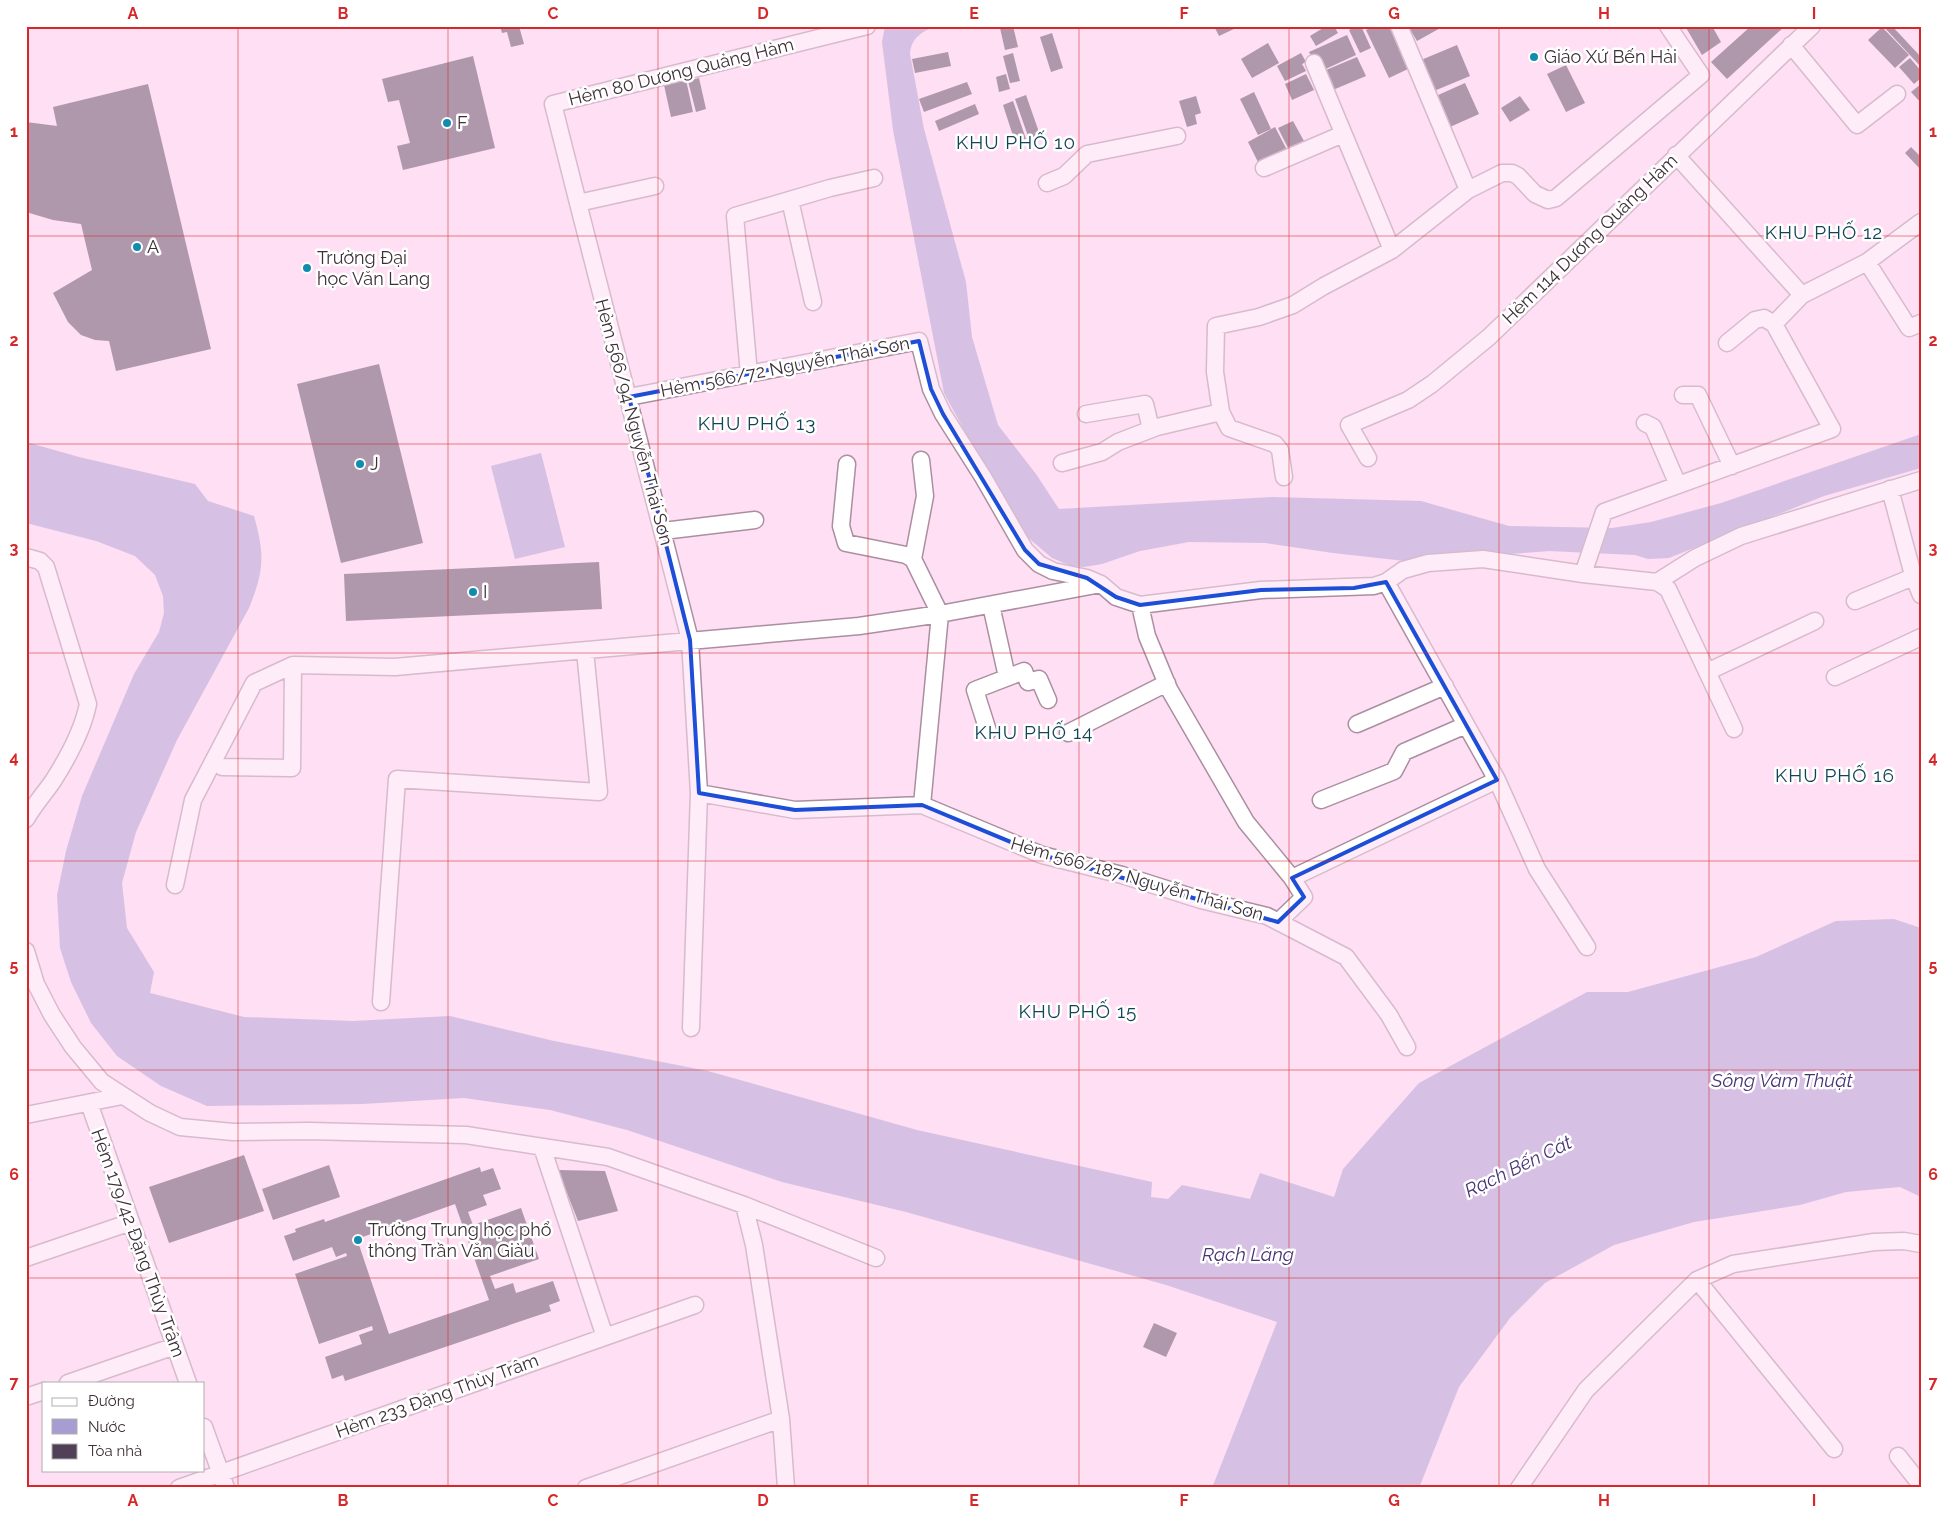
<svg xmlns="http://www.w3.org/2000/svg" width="1947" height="1514" viewBox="0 0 1947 1514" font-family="Raleway,sans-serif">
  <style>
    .water { fill: #a79dd2 }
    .building { fill: #514158; fill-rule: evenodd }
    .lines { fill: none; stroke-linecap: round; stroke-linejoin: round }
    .minor-casing { stroke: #ab8fa1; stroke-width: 19 }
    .minor { stroke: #fff; stroke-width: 16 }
    .marked { fill: none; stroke: #1d4ed8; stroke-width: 4; stroke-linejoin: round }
    .grid { fill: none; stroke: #d62828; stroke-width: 1; stroke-opacity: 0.55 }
    .poi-dot { fill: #108cae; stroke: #fff; stroke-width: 2 }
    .labels { text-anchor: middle; stroke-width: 5; stroke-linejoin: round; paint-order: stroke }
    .poi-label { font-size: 18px; fill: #3d3138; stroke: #fff; text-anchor: start }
    .street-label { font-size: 18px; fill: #3d3138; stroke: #fff }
    .neighbourhood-label { font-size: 19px; letter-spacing: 1px; fill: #104556; stroke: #fff }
    .water-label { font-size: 19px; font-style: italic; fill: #463575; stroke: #fff }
    .neatline { fill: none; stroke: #d62828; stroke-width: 2 }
    .grid-label { font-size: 16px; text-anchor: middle; font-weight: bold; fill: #d62828 }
  </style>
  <rect width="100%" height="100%" fill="#fedff3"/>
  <path class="water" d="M885 26H937C922 31 911 38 910 54L924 129 966 282 972 337 998 425 1036 474 1059 509 1272 497 1421 501 1509 526 1612 528 1651 522 1721 503 1921 434V468L1824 496 1669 558 1648 559 1635 555 1549 551 1414 562 1333 553 1265 543 1189 542 1140 551 1102 564 1084 567 1071 566 1052 558 1025 535 995 487 944 393 893 130 882 42Z
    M26 442 79 457 195 484 208 501 254 516C265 555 264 571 249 608L177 740 136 832 122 883 127 928 154 972 150 993 244 1017 353 1021 450 1016 554 1041 708 1071 917 1130 1152 1182 1151 1197 1168 1199 1182 1185 1250 1199 1260 1173 1334 1197 1343 1169 1419 1083 1587 992H1628L1756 957 1836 921 1894 919 1921 928V1197L1900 1187 1846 1192 1800 1205 1694 1222 1614 1245 1545 1283 1510 1318 1459 1387 1419 1488H1212L1277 1322 1166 1285 906 1212 782 1182 627 1130 550 1110 464 1098 362 1104 207 1106 161 1086 117 1056 91 1023 71 982 60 948 57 895 66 851 82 796 134 674 159 632 164 613 163 596 155 575 135 556 96 541 26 523Z
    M541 453 565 547 515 559 491 466Z"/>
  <path class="building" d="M500 26H519L524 44 511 47 507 32 502 33Z
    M1013 26 1018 47 1005 50 1000 28Z
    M1214 26H1235L1236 28 1219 36Z
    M1322 26H1334L1338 33 1316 46 1310 36 1323 28Z
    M1357 26H1361L1371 48 1360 53 1349 30Z
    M1374 26H1393L1410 68 1389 78 1366 30Z
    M1408 26H1444L1417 41Z
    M1685 26H1712L1721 42 1702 55Z
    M1751 26H1785L1727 79 1711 62Z
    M1883 26H1892L1921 57V67Z
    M1882 27 1909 55 1895 68 1868 40Z
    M1052 33 1063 68 1051 72 1040 37Z
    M1347 35 1356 55 1319 72 1309 52Z
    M1268 43 1279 63 1252 78 1241 59Z
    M1457 45 1470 76 1434 91 1421 60Z
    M948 52 951 66 915 73 912 59Z
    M1013 53 1020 81 1010 83 1003 56Z
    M1301 53 1306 62 1302 64 1306 71 1285 81 1277 66Z
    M473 56 495 148 403 170 397 146 410 143 399 100 388 102 382 79Z
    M1357 57 1366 76 1328 92 1319 73Z
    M1910 58 1921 71V78L1914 84 1899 67Z
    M1566 65 1585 103 1566 112 1547 74Z
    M1006 74 1010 89 999 92 996 77Z
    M1306 74 1314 90 1292 100 1285 84Z
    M699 78 706 109 696 112 688 81Z
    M686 80 693 112 671 117 664 85Z
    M967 82 972 94 924 112 919 99Z
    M1465 83 1479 114 1450 127 1436 96Z
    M148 84 211 349 116 371 109 341 95 340 81 335 68 322 53 293 92 270 81 224 53 220 26 212V122L57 126 53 107Z
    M1921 84V103L1911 92Z
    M1254 92 1271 129 1258 135 1240 99Z
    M1026 95 1040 135 1029 139 1015 99Z
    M1196 96 1201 113 1195 115 1197 124 1187 127 1179 101Z
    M1520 96 1530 110 1510 122 1501 108Z
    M1013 101 1026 139 1015 142 1003 105Z
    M975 104 979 114 939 131 935 121Z
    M1293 121 1304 141 1288 148 1278 128Z
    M1275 127 1287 150 1259 164 1248 142Z
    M1911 147 1921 157V170L1905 153Z
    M379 364 423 543 341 563 297 384Z
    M599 562 602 609 346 621 344 574Z
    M244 1155 264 1211 169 1243 149 1187Z
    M329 1165 340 1197 273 1220 262 1189Z
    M480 1167 481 1172 493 1168 501 1189 483 1195 487 1205 468 1212 473 1225 521 1208 539 1259 490 1276 495 1289 513 1283 516 1293 553 1281 560 1301 549 1305 551 1311 345 1381 343 1375 332 1379 325 1357 362 1344 359 1335 373 1330 372 1326 319 1344 295 1274 347 1256 346 1253 336 1257 332 1247 293 1261 284 1236 296 1232 295 1229 324 1219 325 1222ZM455 1204 489 1300 389 1334 357 1239Z
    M558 1170 605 1171 618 1211 578 1221Z
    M1154 1323 1177 1333 1166 1357 1143 1347Z"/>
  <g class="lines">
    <defs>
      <path id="minor" d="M1399 26 1468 190
        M1791 45 1857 125 1897 94
        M1314 63 1392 250
        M1676 155 1802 295
        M1264 168 1343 134
        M1047 183 1064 176 1087 154 1177 136
        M655 186 578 203 553 104 867 26
        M790 200 813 302
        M578 203 690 640 699 793 691 1028
        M1867 262 1909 328 1921 323
        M1727 343 1755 320 1764 318 1774 324
        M749 374 735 216 830 188 874 178
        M1683 395H1698L1732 466
        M629 397 919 341 931 389 943 414 983 477 1025 550 1039 564 1053 571 1087 578 1101 584 1116 597 1140 605 1261 590 1374 586 1386 582 1403 570 1428 563 1483 559 1583 574 1657 582 1668 589 1734 729
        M1221 412 1229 428 1275 444 1280 450 1284 477
        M1086 414 1145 404 1151 429
        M1645 423 1653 427 1678 485
        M1368 458 1349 425 1408 400 1432 384 1489 337 1812 26
        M1062 463 1102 452 1118 442 1157 427 1221 412 1215 372 1216 326 1259 317 1293 305 1324 286 1392 250 1468 190 1502 173H1512L1518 176 1535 194 1548 200 1556 198 1701 75 1668 26
        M847 464 841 526 846 543 906 555 913 559 940 614 922 805
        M1890 489 1913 575 1921 595
        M663 531 755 520
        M26 557 40 561 46 567 88 704C83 729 67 759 53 781 44 794 34 805 26 819
        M913 559 925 496 921 460
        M1583 574 1604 512 1832 429 1774 324 1802 295 1867 262 1921 222
        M1386 582 1497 780 1537 869 1587 947
        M1657 582 1695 558 1741 536 1921 480
        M1855 601 1913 577
        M991 605 1007 677
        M1140 605 1147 636 1169 689 1246 822 1292 878 1304 897 1278 922
        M1707 672 1815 621
        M1835 677 1921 637
        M1357 724 1445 686
        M988 731 975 690 1024 671 1028 682 1039 679 1048 700
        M1068 733 1167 683
        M222 767 292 768 293 665
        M699 793 795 810 922 805 1042 855 1122 875 1201 900 1267 916 1346 957 1389 1015 1407 1047
        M1321 800 1394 771 1404 752 1466 725
        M1292 878 1497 780
        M175 885 193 800 254 683 293 665 395 667 859 626 940 614 1101 584
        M26 951 36 984 52 1015 73 1047 102 1082 150 1113 180 1127 233 1132 309 1131 466 1135 608 1157 744 1205 754 1245 781 1419 786 1488
        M381 1002 397 779 599 792 585 651
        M89 1103 188 1383
        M26 1115 122 1096
        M542 1147 605 1337
        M744 1205 876 1258
        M26 1258 131 1222
        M1697 1280 1834 1449
        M68 1383 175 1346
        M26 1397 44 1391
        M204 1427 226 1488
        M1898 1456 1921 1485
        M179 1488 695 1305
        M586 1488 781 1419
        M1519 1488 1586 1390 1697 1280 1733 1264 1874 1242 1904 1241 1921 1244"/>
    </defs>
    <use href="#minor" class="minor-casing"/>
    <use href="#minor" class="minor"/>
  </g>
  <path d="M0 0H1947V1514H0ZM919 341 931 389 943 414 1025 550 1039 564 1087 578 1116 597 1140 605 1261 590 1354 588 1386 582 1497 780 1292 878 1304 897 1278 922 1042 855 922 805 795 810 699 793 690 640 629 397Z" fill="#fedff3" fill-opacity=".55" fill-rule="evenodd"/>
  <path class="marked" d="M919 341 931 389 943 414 1025 550 1039 564 1087 578 1116 597 1140 605 1261 590 1354 588 1386 582 1497 780 1292 878 1304 897 1278 922 1042 855 922 805 795 810 699 793 690 640 629 397Z"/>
  <path class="grid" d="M238 26V1488M448 26V1488M658 26V1488M868 26V1488M1079 26V1488M1289 26V1488M1499 26V1488M1709 26V1488M26 236H1921M26 444H1921M26 653H1921M26 861H1921M26 1070H1921M26 1278H1921"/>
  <g class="poi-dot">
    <circle cx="1534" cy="57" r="5"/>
    <circle cx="447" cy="123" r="5"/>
    <circle cx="137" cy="247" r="5"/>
    <circle cx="307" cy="268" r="5"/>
    <circle cx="360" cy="464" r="5"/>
    <circle cx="473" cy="592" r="5"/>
    <circle cx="358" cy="1240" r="5"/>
  </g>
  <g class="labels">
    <g class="poi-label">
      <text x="1544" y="63">Giáo Xứ Bến Hải</text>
      <text x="457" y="129">F</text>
      <text x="147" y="253">A</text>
      <text x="317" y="264">Trường Đại<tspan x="317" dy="21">học Văn Lang</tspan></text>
      <text x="370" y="470">J</text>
      <text x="483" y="598">I</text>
      <text x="368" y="1236">Trường Trung học phổ<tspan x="368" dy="21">thông Trần Văn Giàu</tspan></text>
    </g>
    <g class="street-label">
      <text transform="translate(681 72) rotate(-14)" y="6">Hẻm 80 Dương Quảng Hàm</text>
      <text transform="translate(1590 239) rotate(-44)" y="6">Hẻm 114 Dương Quảng Hàm</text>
      <text transform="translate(785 367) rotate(-11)" y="6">Hẻm 566/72 Nguyễn Thái Sơn</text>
      <text transform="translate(634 422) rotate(75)" y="6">Hẻm 566/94 Nguyễn Thái Sơn</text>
      <text transform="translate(1137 879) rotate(16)" y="6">Hẻm 566/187 Nguyễn Thái Sơn</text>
      <text transform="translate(138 1243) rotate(70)" y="6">Hẻm 179/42 Đặng Thùy Trâm</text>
      <text transform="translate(437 1396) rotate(-20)" y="6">Hẻm 233 Đặng Thùy Trâm</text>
    </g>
    <g class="neighbourhood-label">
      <text x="1016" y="149">KHU PHỐ 10</text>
      <text x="1824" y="239">KHU PHỐ 12</text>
      <text x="757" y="430">KHU PHỐ 13</text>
      <text x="1034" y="739">KHU PHỐ 14</text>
      <text x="1835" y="782">KHU PHỐ 16</text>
      <text x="1078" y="1018">KHU PHỐ 15</text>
    </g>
    <g class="water-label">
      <text x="1782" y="1087">Sông Vàm Thuật</text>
      <text transform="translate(1518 1166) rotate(-26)" y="7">Rạch Bến Cát</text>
      <text x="1248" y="1261">Rạch Lăng</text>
    </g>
  </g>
  <rect width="1947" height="1514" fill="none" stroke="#ffffff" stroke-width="55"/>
  <rect x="42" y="1382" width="162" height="90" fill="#ffffff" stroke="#b1adaf"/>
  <rect x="52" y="1398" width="25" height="8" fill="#ffffff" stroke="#b1adaf"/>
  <text x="88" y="1406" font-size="15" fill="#3d3138">Đường</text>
  <rect x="52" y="1419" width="25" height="15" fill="#a79dd2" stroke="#b1adaf"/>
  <text x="88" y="1432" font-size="15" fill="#3d3138">Nước</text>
  <rect x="52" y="1444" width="25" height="15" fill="#514158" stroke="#b1adaf"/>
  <text x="88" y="1456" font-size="15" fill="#3d3138">Tòa nhà</text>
  <rect x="28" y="28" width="1892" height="1458" class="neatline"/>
  <g class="grid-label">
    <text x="133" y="19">A</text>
    <text x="343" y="19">B</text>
    <text x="553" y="19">C</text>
    <text x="763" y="19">D</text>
    <text x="974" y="19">E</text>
    <text x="1184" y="19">F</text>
    <text x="1394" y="19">G</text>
    <text x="1604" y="19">H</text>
    <text x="1814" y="19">I</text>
    <text x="14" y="137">1</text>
    <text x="1933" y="137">1</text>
    <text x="14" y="346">2</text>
    <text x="1933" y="346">2</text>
    <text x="14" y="554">3</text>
    <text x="1933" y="554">3</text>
    <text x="14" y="763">4</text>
    <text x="1933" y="763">4</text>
    <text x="14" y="971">5</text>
    <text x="1933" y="971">5</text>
    <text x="14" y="1180">6</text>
    <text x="1933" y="1180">6</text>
    <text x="14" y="1388">7</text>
    <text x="1933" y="1388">7</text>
    <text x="133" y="1506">A</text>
    <text x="343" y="1506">B</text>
    <text x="553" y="1506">C</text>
    <text x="763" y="1506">D</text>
    <text x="974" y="1506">E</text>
    <text x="1184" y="1506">F</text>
    <text x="1394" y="1506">G</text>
    <text x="1604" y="1506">H</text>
    <text x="1814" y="1506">I</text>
  </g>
</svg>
